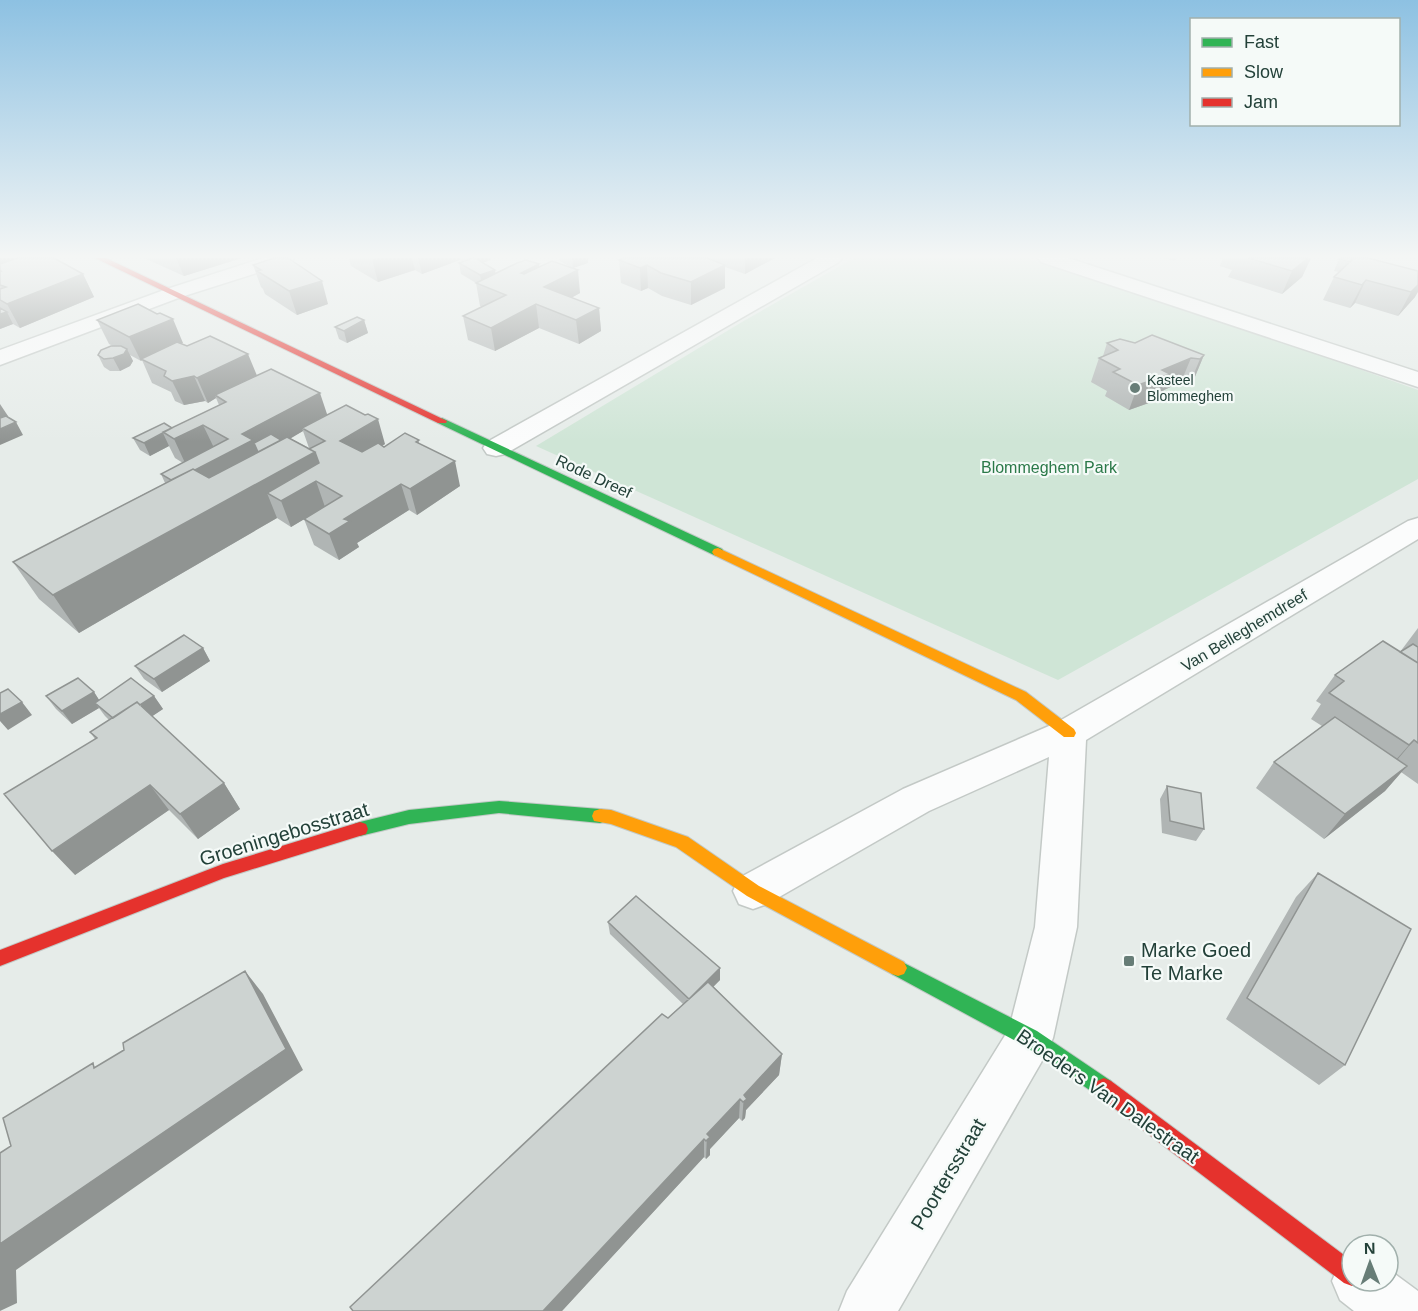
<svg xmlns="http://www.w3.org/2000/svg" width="1418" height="1311" viewBox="0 0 1418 1311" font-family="Arial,sans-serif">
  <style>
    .green { fill: #cfe5d6 }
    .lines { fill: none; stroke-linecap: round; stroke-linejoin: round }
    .street-casing { stroke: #c3c9c6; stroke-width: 3 }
    .fast-casing { stroke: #c2c9c6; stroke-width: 2 }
    .slow-casing { stroke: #c2c9c6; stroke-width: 2 }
    .jam-casing { stroke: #c2c9c6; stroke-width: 2 }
    .street { fill: #fbfcfc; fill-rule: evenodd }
    .fast { fill: #30b455; fill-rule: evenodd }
    .slow { fill: #ff9f0a; fill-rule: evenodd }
    .jam { fill: #e5322d; fill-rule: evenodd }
    .wall { fill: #b0b5b4; fill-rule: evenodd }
    .shaded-wall { fill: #909492 }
    .building { fill: #cdd3d1; stroke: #909492; stroke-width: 1.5 }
    .poi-dot { fill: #677d77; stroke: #f5faf8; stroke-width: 2 }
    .labels { text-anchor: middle; stroke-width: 4.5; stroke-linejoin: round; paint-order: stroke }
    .far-poi-label { font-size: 14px; fill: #234139; stroke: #f5faf8; text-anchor: start }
    .park-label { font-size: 16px; fill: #2b7949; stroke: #f5faf8 }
    .street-label { font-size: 16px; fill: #234139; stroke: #f5faf8 }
    .near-street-label { font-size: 20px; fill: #234139; stroke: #f5faf8 }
    .near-poi-label { font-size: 20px; fill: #234139; stroke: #f5faf8; text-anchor: start }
  </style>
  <rect width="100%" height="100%" fill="#e6ece9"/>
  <path class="green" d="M854 258H1025L1260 334 1418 390V479L1058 680 536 446 742 322Z"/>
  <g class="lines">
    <defs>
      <path id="street" d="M263 258H294L291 262 181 297 0 365V350L167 289Z
        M817 258H842L839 262 505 454 496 456 487 454 483 448 487 442Z
        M1038 258H1068L1418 372V387L1041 262Z
        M1418 518V539L1086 740 1077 927 1053 1038 1046 1054 898 1311H839L847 1291 1009 1029 1035 927 1049 757 929 811 767 904 753 909 739 904 733 891 739 878 903 789 1056 723 1408 521Z
        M1352 1257V1281H1388V1269L1418 1291V1311H1354L1340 1300 1332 1281 1340 1262Z"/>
      <path id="fast" d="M442 418 722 549 724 552 718 556 714 555 438 423 437 421Z
        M499 801 600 809 606 811 608 816 606 821 600 823 499 813 409 824 360 836 354 834 352 829 354 824 360 822 409 810Z
        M898 960 1037 1031 1111 1081 1114 1088 1111 1095 1104 1098 1097 1095 1023 1045 892 974 889 968 892 962Z"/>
      <path id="slow" d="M718 548 1026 692 1074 729 1076 733 1074 737H1064L1016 700 714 555 712 552 714 549Z
        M600 809 611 810 688 837 759 886 904 962 907 968 904 974 898 976 892 974 747 896 676 847 611 824 594 821 592 816 594 811Z"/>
      <path id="jam" d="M95 258H106L447 421 446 423H438Z
        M360 822 366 824 368 829 366 834 224 878 0 966V950L223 864Z
        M1104 1078 1111 1081 1352 1261V1281H1361L1360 1283 1352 1286 1344 1283 1097 1095 1094 1088 1097 1081Z"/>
    </defs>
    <use href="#street" class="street-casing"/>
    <use href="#fast" class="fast-casing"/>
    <use href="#slow" class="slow-casing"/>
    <use href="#jam" class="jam-casing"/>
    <use href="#street" class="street"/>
    <use href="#fast" class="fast"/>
    <use href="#slow" class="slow"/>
    <use href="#jam" class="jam"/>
  </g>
  <path class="wall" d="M0 258 83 274 94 297 20 328 13 324 0 329Z
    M144 258H242L184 276Z
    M349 258H490L491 260 482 263 496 273 539 264V267L572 268 560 261 559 258H588V263L573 268 580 293 571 298 599 308 601 331 579 344 539 328 495 351 468 340 463 316 482 307 480 306 476 283 461 274 459 263 463 262 460 260 422 274 415 270 378 282 351 266Z
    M623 258H775L745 274 725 267V288L691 305 662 296 648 288 641 291 621 283 619 260Z
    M1165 258H1177L1174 261Z
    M1223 258H1311L1302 277 1282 294 1228 277 1232 270 1220 266Z
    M1339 259 1418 271 1415 297 1398 316 1355 303 1350 308 1323 300 1334 277 1339 272 1334 271Z
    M253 265 328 304 297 315 265 294 263 289 261 287Z
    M97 320 183 343 181 344 256 375 327 415 385 444 382 446 384 447 419 440V443L460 486 417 515 409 510 357 543 359 547 339 560 314 545 304 519 291 527 277 518 79 633 39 599 13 562 165 483 161 474 183 463 175 458 169 446 150 456 140 450 133 438 172 428 219 405 216 398 208 403 205 401 184 405 175 401 171 392 152 383 142 360 141 361 130 355 133 361 130 366 120 371H110L104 367 98 355 113 346 109 344ZM303 431 309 448 290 438Z
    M364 320 368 333 347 343 339 339 335 327Z
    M1107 343H1135L1204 355 1194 379 1190 383 1181 382 1164 390 1160 399 1129 410 1105 396 1107 391 1091 382 1099 358 1103 356Z
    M1418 628V784L1401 772 1385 791 1324 839 1256 788 1274 762 1322 726 1311 719 1321 704 1316 701 1335 675 1400 652Z
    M203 648 210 661 162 692 144 679 135 666Z
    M94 692 99 700 154 696 163 709 152 716 224 783 240 809 198 839 169 810 75 875 95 739 90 732 109 720 105 716 99 708 72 724 56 709 46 696Z
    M1167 786 1204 829 1196 841 1162 833 1160 799Z
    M1318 873 1345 1065 1319 1085 1226 1019 1296 897Z
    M608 922 720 968V980L713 986 782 1054 779 1075 746 1110 745 1118 742 1121 739 1118 710 1149V1155L706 1159 704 1157 562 1311H353L683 1004 610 934Z"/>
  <path class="shaded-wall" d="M0 258H44L0 270Z
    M176 258H242L184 276Z
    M376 258H412L415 270 378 282 372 259Z
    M418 258H460V260L422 274Z
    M470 258H490L491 260 472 266Z
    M572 258H588V263L573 268Z
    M745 258H775L745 274Z
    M1308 258H1311L1302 277 1282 294 1292 271Z
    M539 264 542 286 521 273Z
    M647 265 648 288 641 291 640 268Z
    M725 265V288L691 305V282Z
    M495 270 497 281 482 285 480 275Z
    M578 270 580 293 549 310 544 287Z
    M83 274 94 297 20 328 7 304Z
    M1366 280 1355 303 1350 308 1362 285Z
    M322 281 328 304 297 315 289 291Z
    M1418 285V292L1415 297 1398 316 1411 292Z
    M536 304 539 328 495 351 491 328Z
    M599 308 601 331 579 344 576 320Z
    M7 312 13 324 0 329V314Z
    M173 319 183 343 143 360 141 359 142 360 141 361 129 337Z
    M364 320 368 333 347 343 344 331Z
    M127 349 133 361 130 366 120 371 113 358Z
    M248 354 258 378 215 395 216 398 208 403 197 378Z
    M1204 355 1194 379 1190 383 1200 359Z
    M1191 358 1181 382 1164 390 1160 399 1129 410 1138 385 1162 370Z
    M194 376 205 401 184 405 172 381Z
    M320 393 328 417 302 428 303 431 283 443 185 507 173 481 242 434Z
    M0 404 8 416 0 419Z
    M378 419 385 444 349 466 340 441Z
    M16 422 23 435 0 445V429Z
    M203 425 215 450 186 465 174 439Z
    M163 433 169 446 150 456 144 443Z
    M315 452 328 487 316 481 325 507 291 527 281 501 267 493 277 518 79 633 53 595Z
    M455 461 460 486 417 515 410 489Z
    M401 484 409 510 357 543 359 547 339 560 329 534 344 519Z
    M203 648 210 661 162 692 154 679Z
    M94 692 103 706 95 703 99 708 72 724 62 711Z
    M154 696 163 709 126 734 117 720Z
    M22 702 32 715 8 730 0 721V714Z
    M1414 740 1392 766 1387 770 1409 745Z
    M1407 766 1385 791 1324 839 1345 814Z
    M224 783 240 809 198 839 180 814Z
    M150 785 169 810 75 875 52 851Z
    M720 968V980L690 1011 689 1000Z
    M245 971 263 994 303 1070 16 1270 17 1303 0 1311V1244Z
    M782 1054 779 1075 746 1110 745 1118 742 1121 744 1095Z
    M740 1099 739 1118 710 1149V1155L706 1159 707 1134Z
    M704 1139V1157L562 1311H543Z"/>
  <path class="building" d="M18 258H54L83 274 7 304 0 300V289L6 287 0 285V271H1L0 270V264Z
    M274 258H288L322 281 289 291 257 271 261 270 253 265Z
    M473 258H475L495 270 480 275 459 263Z
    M623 258H707L725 265 691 282 661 273 647 265 640 268 619 260Z
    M1248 258H1308L1292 271Z
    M1341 258H1354L1350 262 1339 259Z
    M1354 258H1368L1418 271V285L1411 292 1366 280 1362 285 1334 277Z
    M526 260 539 264 521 273 524 274 552 261 578 270 544 287 599 308 576 320 536 304 491 328 463 316 506 295 476 283 517 263Z
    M138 304 157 314 160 313 173 319 129 337 97 320Z
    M0 308 7 312 0 314Z
    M357 317 364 320 344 331 335 327Z
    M1152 335 1204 355 1200 359 1191 358 1162 370 1170 374 1138 385 1113 372 1120 369 1099 358 1118 350 1107 343 1120 339 1135 343Z
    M210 336 248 354 197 378 194 376 172 381 164 376 166 371 141 359 177 342 187 346Z
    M111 346H121L127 349 124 354 113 358 104 359 98 355 101 350Z
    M271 369 320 393 242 434 253 440 195 470 193 469 171 480 161 474 228 439 203 425 174 439 163 432 226 402 215 395Z
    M346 405 365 415 368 414 378 419 340 441 362 452 378 443 384 447 405 433 419 440 416 442 455 461 410 489 401 484 344 519 350 521 329 534 304 519 342 496 316 481 281 501 267 493 319 463 315 452 309 449 325 441 302 428Z
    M6 416 16 422 0 429V418Z
    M164 423 172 428 144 443 133 438Z
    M271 434 281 440 258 452 254 443Z
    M287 437 315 452 53 595 13 562 193 469 209 478Z
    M184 635 203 648 154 679 135 666Z
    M1383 641 1418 663V743L1414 740 1409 745 1329 693 1344 681 1335 675Z
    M1413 644 1418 647V663L1400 652Z
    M78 678 94 692 62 711 46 696Z
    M131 678 154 696 140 705 137 702 113 718 95 703Z
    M8 689 22 702 0 714V693Z
    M137 702 224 783 180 814 150 785 52 851 4 794 97 738 90 732Z
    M1335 717 1407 766 1345 814 1274 762Z
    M1167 786 1201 793 1204 829 1170 821Z
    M1318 873 1411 929 1345 1065 1247 998Z
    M636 896 720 968 689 999 608 922Z
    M245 971 286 1049 0 1244V1153L11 1146 3 1118 93 1063 94 1068 124 1050 123 1043Z
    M708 982 782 1054 744 1095 747 1099 743 1102 740 1099 707 1134 710 1137 706 1141 704 1139 543 1311H353L350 1307 662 1014 668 1018Z"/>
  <linearGradient id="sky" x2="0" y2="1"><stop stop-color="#8dc1e2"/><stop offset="0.58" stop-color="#f4f6f5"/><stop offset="1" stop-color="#f4f6f5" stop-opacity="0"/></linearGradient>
  <rect width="1418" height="442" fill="url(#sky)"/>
  <g class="poi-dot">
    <circle cx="1135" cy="388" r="6"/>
    <rect x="1123" y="955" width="12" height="12" rx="3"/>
  </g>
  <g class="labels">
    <g class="far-poi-label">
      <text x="1147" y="385">Kasteel<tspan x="1147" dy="16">Blommeghem</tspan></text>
    </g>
    <g class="park-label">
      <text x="1049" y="473">Blommeghem Park</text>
    </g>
    <g class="street-label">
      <text transform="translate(594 476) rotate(25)" y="6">Rode Dreef</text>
      <text transform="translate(1244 630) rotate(-31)" y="6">Van Belleghemdreef</text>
    </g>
    <g class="near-street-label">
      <text transform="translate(284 834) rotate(-17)" y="7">Groeningebosstraat</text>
      <text transform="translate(1108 1096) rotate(35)" y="7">Broeders Van Dalestraat</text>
      <text transform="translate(948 1174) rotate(-59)" y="7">Poortersstraat</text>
    </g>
    <g class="near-poi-label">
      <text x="1141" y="957">Marke Goed<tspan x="1141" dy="23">Te Marke</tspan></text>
    </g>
  </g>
  <rect x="1190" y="18" width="210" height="108" fill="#f5faf8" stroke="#a1b0ac" stroke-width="1.5"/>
  <rect x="1202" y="38" width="30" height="9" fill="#30b455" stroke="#a1b0ac" stroke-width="1.5"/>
  <text x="1244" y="48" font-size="18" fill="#234139">Fast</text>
  <rect x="1202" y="68" width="30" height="9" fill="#ff9f0a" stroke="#a1b0ac" stroke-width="1.5"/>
  <text x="1244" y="78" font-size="18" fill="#234139">Slow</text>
  <rect x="1202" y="98" width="30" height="9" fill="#e5322d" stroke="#a1b0ac" stroke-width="1.5"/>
  <text x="1244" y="108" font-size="18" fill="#234139">Jam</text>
  <g transform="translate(1370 1263) rotate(359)"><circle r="28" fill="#f5faf8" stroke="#a1b0ac" stroke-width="1.5"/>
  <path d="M0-4.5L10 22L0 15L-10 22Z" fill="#677d77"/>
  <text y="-9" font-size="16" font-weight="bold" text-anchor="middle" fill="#234139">N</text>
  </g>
</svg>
